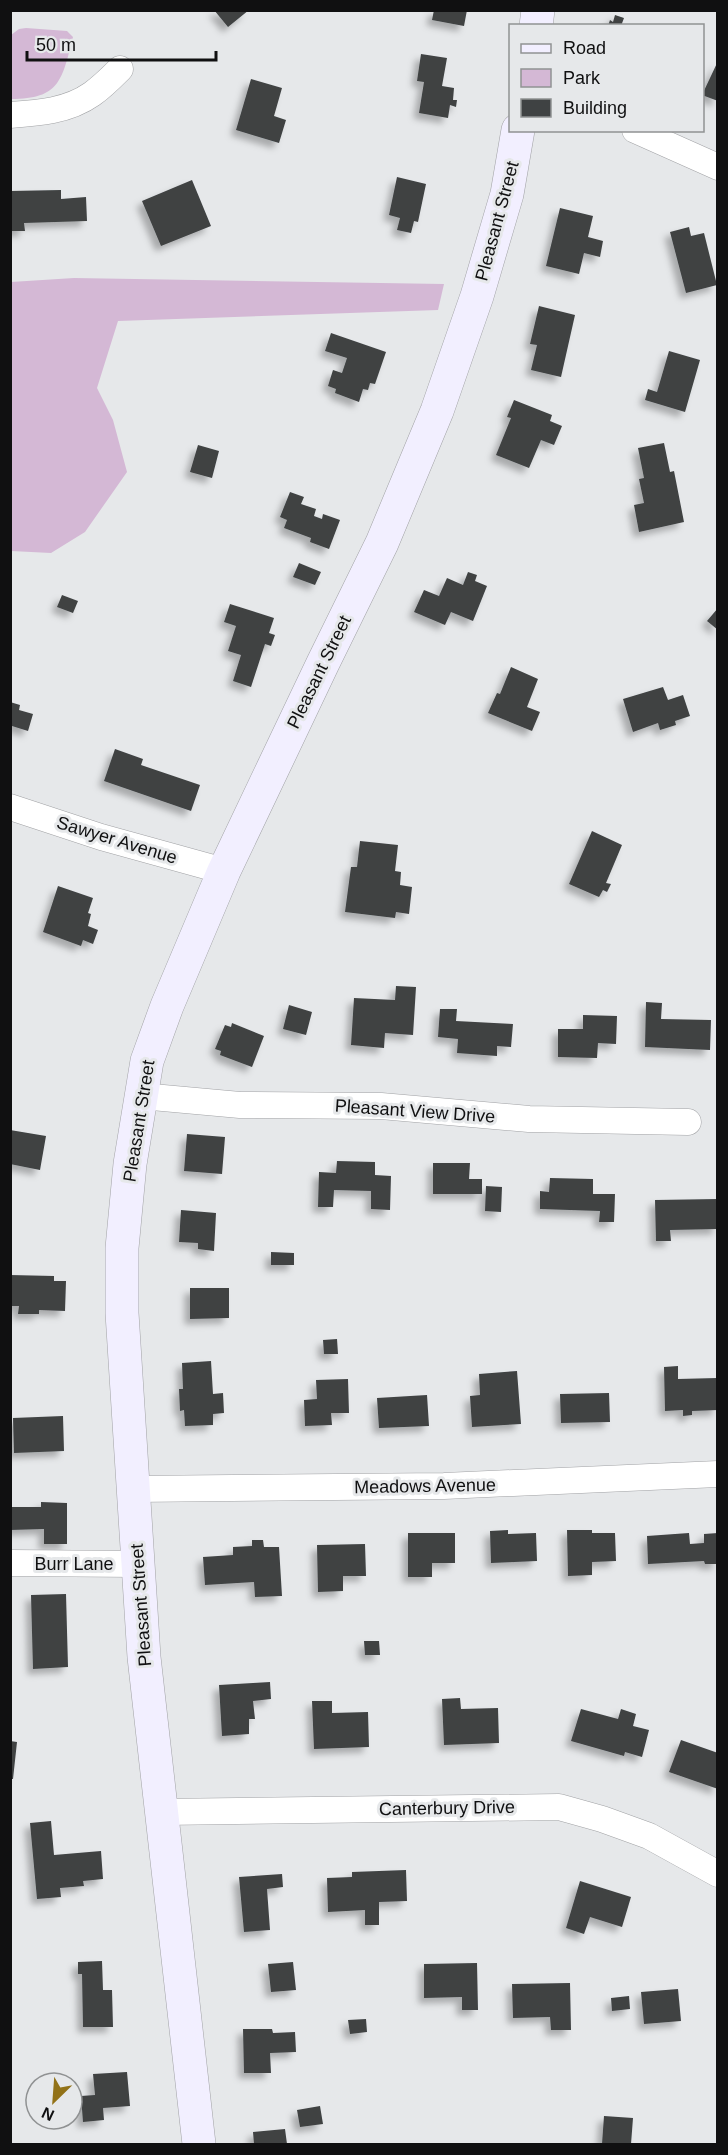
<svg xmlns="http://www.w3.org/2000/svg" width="728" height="2155" viewBox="0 0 728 2155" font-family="Helvetica,sans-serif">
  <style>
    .green { fill: #d4b8d5 }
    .building { fill: #3f4243; filter: url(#shadow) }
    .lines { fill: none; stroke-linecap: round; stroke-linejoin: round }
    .minor-casing { stroke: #a1a2a5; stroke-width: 27 }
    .secondary-casing { stroke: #a1a2a5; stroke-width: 34 }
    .minor { stroke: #fff; stroke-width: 26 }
    .secondary { stroke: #f2efff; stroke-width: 33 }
    .labels { text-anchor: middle; stroke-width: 6; stroke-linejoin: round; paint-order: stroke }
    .street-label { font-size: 18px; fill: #101011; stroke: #e6e8ea }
  </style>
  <defs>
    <filter id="shadow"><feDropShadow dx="-5.5" dy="5.5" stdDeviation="3" flood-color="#0004"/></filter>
  </defs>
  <rect width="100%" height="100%" fill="#e6e8ea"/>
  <path class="green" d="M26 28 67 31 73 37C62 80 60 99 11 99V35L19 29Z
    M74 278 444 284 438 310 118 321 97 388 113 420 127 472 85 532 51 553 11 551V282Z"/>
  <path class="building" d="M214 10H249L228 27Z
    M434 10H467L464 26 432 20Z
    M615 15 624 18 621 26H608L610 20 613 22Z
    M421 54 447 58 442 86 454 88 453 100H457L456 107 450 105 448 118 419 113 424 82 417 81Z
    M718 61V101L702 95Z
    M251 79 282 88 274 116 286 120 279 143 236 130Z
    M397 177 426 184 418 222 414 221 411 233 397 230 400 218 389 215Z
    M192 180 211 226 161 246 142 201Z
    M61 190V199L86 197 87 221 24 223 25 231H10V191Z
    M560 208 593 216 588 237 603 241 600 257 584 253 579 274 546 266Z
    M689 227 691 236 704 233 717 285 686 293 670 232Z
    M539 306 575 315 561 377 531 370 537 345 530 344Z
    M331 333 386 352 375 384 370 383 368 390 363 389 359 402 335 393 336 389 328 386 333 370 342 373 347 358 325 351Z
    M669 351 700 360 685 412 645 400 648 389 657 392Z
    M514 400 552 415 550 421 562 426 554 445 541 440 529 468 496 455 511 418 507 417Z
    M664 443 670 472 674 471 684 522 639 532 634 505 644 503 639 479 644 478 638 448Z
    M198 445 219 451 212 478 190 472Z
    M290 492 304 497 301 504 316 509 314 516 322 519 323 514 340 520 329 549 310 542 311 538 284 528 287 520 280 517Z
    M299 563 321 572 315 585 293 577Z
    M468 572 477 575 475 581 487 586 473 621 451 612 445 625 414 612 424 590 439 596 447 578 463 585Z
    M62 595 78 601 73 613 57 607Z
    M230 604 274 618 269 633 275 635 271 646 265 644 251 687 233 681 241 655 228 651 236 626 224 622Z
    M718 608V630L707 621Z
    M511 667 538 679 527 707 540 712 532 731 488 713 497 693 500 694Z
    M663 687 668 700 683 695 690 716 675 721 676 725 660 730 658 723 633 732 623 699Z
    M10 702 20 705 19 710 33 714 28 731 12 726 10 730Z
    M115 749 143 759 141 765 200 785 191 811 104 781Z
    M592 831 622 845 606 883 611 884 607 892 603 890 599 897 569 884Z
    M360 841 398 845 395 871 401 872 400 885 412 887 409 914 396 912 395 918 345 912 351 867H357Z
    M58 886 93 898 88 913 91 914 88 926 98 930 93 944 83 940 81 946 43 932Z
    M396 986 416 987 413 1035 385 1033 384 1048 351 1045 354 998 395 1000Z
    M646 1002 662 1003 661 1019 711 1020 710 1050 645 1047Z
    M289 1005 312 1012 306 1035 283 1029Z
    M440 1009H457L456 1021 513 1024 511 1047 497 1046V1056L457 1053 458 1039 438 1037Z
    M583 1015 617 1016 616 1044 598 1043 597 1058 558 1057V1029H583Z
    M232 1023 264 1036 252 1067 220 1055 221 1051 215 1049 225 1025 231 1027Z
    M10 1130 46 1136 40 1170 10 1164Z
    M187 1134 225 1137 222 1174 184 1171Z
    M337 1161 375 1162V1175L391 1176 390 1210 371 1209V1191L334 1190 333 1207H318L319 1172 336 1173Z
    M433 1163H470L469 1179H482V1194H433Z
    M550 1178 593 1179V1194H615L614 1222H599L600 1211 540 1209V1191L549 1192Z
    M486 1186 502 1187 501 1212 485 1211Z
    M718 1199V1229L670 1230 671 1241H656L655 1200Z
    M181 1210 216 1213 214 1251 198 1249V1243L179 1242Z
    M271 1252 294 1253V1265H271Z
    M10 1275 54 1276V1281H66L65 1311 39 1310V1314H18L19 1306H10Z
    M190 1288H229V1318L190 1319Z
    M337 1339 338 1354H324L323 1340Z
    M211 1361 213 1394 223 1393 224 1413 213 1414V1425L185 1426 184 1410 180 1411 179 1389H183L182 1363Z
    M678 1366V1379L717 1378 718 1410 692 1411V1415L683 1416V1410L665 1411 664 1367Z
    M517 1371 521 1424 472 1427 470 1396 480 1395 479 1374Z
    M348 1379 349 1413H331L332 1425 305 1426 304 1400 317 1399 316 1380Z
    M609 1393 610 1422 561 1423 560 1394Z
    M427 1395 429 1426 379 1428 377 1398Z
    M63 1416 64 1451 14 1453 13 1418Z
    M41 1502 67 1503V1544H44V1529L10 1530V1507H41Z
    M508 1530V1534L536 1533 537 1561 491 1563 490 1531Z
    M567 1530H592V1533H615L616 1561 592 1562V1575L568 1576Z
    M408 1533H455V1563H432V1577H408Z
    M689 1533 690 1544 704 1543V1534L718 1533V1564H705L704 1561 648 1564 647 1536Z
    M252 1540H263L264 1547H279L282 1596 255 1597 254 1582 205 1585 203 1557 233 1555V1547L252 1546Z
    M365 1544 366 1576H343V1591L318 1592 317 1545Z
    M66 1594 68 1667 33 1669 31 1595Z
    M364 1641H379L380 1655H365Z
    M270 1682 271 1699 253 1701 255 1719H249V1734L222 1736 219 1685Z
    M460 1698 461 1709 498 1708 499 1743 444 1745 442 1699Z
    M312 1701H332V1713L368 1712 369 1747 314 1749Z
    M581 1709 618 1719 621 1709 636 1714 633 1726 649 1730 642 1757 625 1752 624 1756 571 1741Z
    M681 1740 718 1753V1789L669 1772Z
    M10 1741 17 1742 13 1779H10Z
    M51 1821 54 1855 101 1851 103 1879 83 1881 84 1886 60 1888 61 1897 37 1899 30 1823Z
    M406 1870 407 1901 379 1902V1925H365V1910L328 1912 327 1878 352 1877V1872Z
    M282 1874 283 1887 267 1889 270 1930 244 1932 239 1877Z
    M580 1881 631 1897 622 1927 590 1917 584 1934 566 1928Z
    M102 1961 103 1990H112L113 2027H83L82 1974H78V1962Z
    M293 1962 296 1990 271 1992 268 1964Z
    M477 1963 478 2010H462V1997L424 1998V1964Z
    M570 1983 571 2030H551L550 2017 513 2018 512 1984Z
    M678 1989 681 2021 644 2024 641 1992Z
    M629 1996 630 2009 612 2011 611 1998Z
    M366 2019 367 2032 350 2034 348 2020Z
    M243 2029H272L273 2033 295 2032 296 2052 270 2053 271 2073H244Z
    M127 2072 130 2106 103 2108 104 2120 83 2122 81 2096 95 2095 93 2074Z
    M320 2106 323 2124 300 2127 297 2110Z
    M604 2116 633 2118 631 2144H602Z
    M285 2129 287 2144H254L253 2132Z"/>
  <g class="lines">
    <defs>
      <path id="minor" d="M10 115C39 113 68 111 92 94 102 87 111 78 120 69
        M635 130 718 167
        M10 807 101 837 224 871
        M141 1096 240 1105 381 1106 529 1119 688 1122
        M133 1489 444 1486 718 1474
        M10 1563 138 1564
        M161 1812 559 1807 602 1819 649 1836 718 1874"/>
      <path id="secondary" d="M536 26 538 10
        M199 2144 144 1657 122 1313V1248L130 1164 147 1061 167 1006 224 871 323 663 382 543 437 411 477 296 507 194 518 130"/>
    </defs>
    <use href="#minor" class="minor-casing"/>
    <use href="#secondary" class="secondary-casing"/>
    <use href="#minor" class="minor"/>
    <use href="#secondary" class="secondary"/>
  </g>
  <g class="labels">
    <g class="street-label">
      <text transform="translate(497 221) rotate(-75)" y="6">Pleasant Street</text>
      <text transform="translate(319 672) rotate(-64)" y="6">Pleasant Street</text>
      <text transform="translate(117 840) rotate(17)" y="6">Sawyer Avenue</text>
      <text transform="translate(415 1111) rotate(4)" y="6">Pleasant View Drive</text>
      <text transform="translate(139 1121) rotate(-81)" y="6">Pleasant Street</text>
      <text transform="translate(425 1486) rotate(-1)" y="6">Meadows Avenue</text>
      <text x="74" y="1570">Burr Lane</text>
      <text transform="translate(141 1605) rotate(-94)" y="6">Pleasant Street</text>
      <text transform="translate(447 1808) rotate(-1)" y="6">Canterbury Drive</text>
    </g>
  </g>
  <rect width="728" height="2155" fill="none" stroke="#101011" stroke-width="24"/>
  <rect x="509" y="24" width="195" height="108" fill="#e6e8ea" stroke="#909293" stroke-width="1.5"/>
  <rect x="521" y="44" width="30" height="9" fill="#f2efff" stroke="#909293" stroke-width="1.5"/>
  <text x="563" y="54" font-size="18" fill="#101011">Road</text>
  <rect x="521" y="69" width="30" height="18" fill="#d4b8d5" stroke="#909293" stroke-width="1.5"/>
  <text x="563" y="84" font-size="18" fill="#101011">Park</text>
  <rect x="521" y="99" width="30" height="18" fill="#3f4243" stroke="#909293" stroke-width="1.5"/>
  <text x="563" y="114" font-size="18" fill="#101011">Building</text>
  <g transform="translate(54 2101) rotate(205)"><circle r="28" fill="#e6e8ea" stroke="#909293" stroke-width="1.5"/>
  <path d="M0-4.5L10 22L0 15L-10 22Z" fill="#927218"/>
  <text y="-9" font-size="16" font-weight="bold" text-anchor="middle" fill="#101011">N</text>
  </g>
  <path d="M27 51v9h189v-9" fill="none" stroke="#101011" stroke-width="3"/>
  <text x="36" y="51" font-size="18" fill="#101011" stroke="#e6e8ea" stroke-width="4.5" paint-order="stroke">50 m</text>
</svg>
